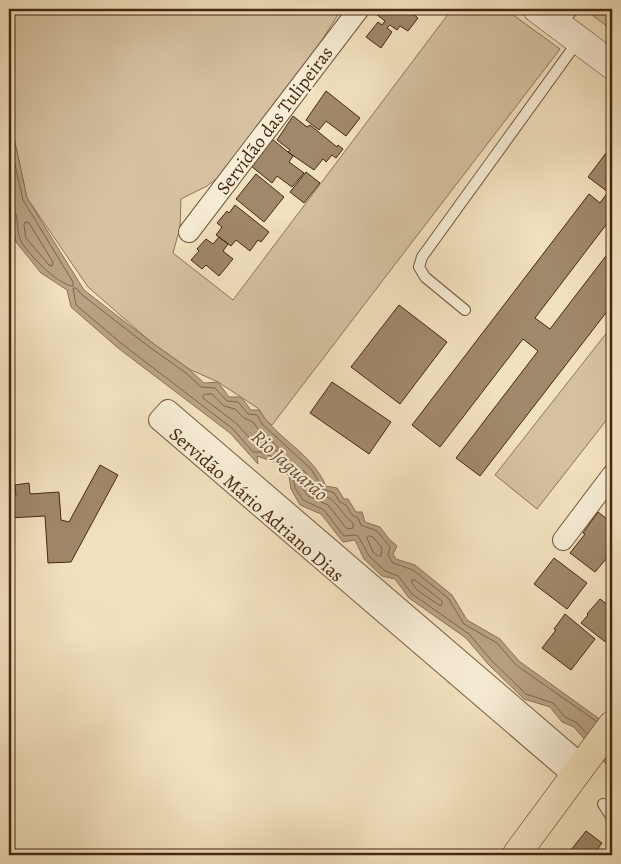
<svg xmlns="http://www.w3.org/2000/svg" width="621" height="864" viewBox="0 0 621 864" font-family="Alegreya,serif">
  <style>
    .green { fill: #d5c1a0; stroke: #8e7458 }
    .water { fill: #b8a283; stroke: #8b7155 }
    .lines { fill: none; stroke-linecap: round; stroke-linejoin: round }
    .shore { stroke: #80644a; stroke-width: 1 }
    .building { fill: #a0886a; stroke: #472710 }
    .lane-casing { stroke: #72563c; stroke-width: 12 }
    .street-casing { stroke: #72563c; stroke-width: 22 }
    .secondary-casing { stroke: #472710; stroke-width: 29 }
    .primary-casing { stroke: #472710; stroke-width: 29 }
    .lane { stroke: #f7ecd5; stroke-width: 10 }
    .street { stroke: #f7ecd5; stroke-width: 20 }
    .secondary { stroke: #f7ecd5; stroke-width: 28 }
    .primary { stroke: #f2e1be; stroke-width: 28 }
    .labels { text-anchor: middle; stroke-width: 4; stroke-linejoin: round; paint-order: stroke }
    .street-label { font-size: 19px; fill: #472710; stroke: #f7ecd5 }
    .water-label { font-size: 20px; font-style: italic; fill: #694c32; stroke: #f7ecd5 }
  </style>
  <rect width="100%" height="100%" fill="#f2e1be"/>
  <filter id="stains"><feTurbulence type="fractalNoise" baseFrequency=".004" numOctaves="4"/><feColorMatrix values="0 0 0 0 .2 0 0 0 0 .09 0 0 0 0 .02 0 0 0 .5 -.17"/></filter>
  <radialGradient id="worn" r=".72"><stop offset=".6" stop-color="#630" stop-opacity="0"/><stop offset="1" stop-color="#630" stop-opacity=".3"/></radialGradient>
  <path class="green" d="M9 9 341 10 301 73 221 175 207 186 181 199 180 227 173 253 233 300 452 9H505L560 49 272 425 266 421 259 409 218 382 189 369 151 342 88 287 27 198 9 115Z
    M597 9H612V30L592 15Z
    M612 326V413L537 509 495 475Z"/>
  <path class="water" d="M9 115 27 198 84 290 151 342 189 369 204 383 218 382 229 397H241L251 410H259C277 439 312 453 326 486L337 488 344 499H348L356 512H362L365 522 380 527 389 539 397 546 393 554 396 559 415 565 452 595 467 620 500 639 519 661 612 728V771L574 727 562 722 550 707 524 699 487 663 466 638 409 598 395 579 382 576 364 559 355 540 343 542 321 514 300 505 291 489 289 476 277 463 257 456 258 464 230 433 118 348 71 307 67 290 41 273 16 242 9 203Z"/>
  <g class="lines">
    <path class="shore" d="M9 138 23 200 73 282V286C58 285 28 254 21 241 17 233 18 222 16 214L13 210H9
      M26 222 29 223 53 262 52 266 49 265 26 238 24 225Z
      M205 394H212L224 406 235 409 244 418 253 422 258 429 278 447V450L276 451 256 445 237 424 203 398V396Z
      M303 470C310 477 312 487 318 493 321 497 325 496 329 498 336 501 345 518 353 523V528L347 529 328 505 308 496 301 486 300 472Z
      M369 536 373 537 382 548 381 556H378L373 552 367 538Z
      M412 580H415L442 601V605H439L417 590 412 583Z
      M587 734 577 723 565 717 553 703 526 694 491 660 469 634 412 594 398 576 385 571 369 556 358 536 355 535 344 536 324 510 303 500 295 488 293 474 281 460 260 452H253L233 429 122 344 76 305 73 288H76L81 294 148 346 186 373 201 387 215 388 227 401 238 402 248 414 257 415 262 424 311 469 323 489 334 493 340 502 346 505 352 515 358 518 361 525 377 531 390 547 388 555 393 563 413 570 448 598 464 624 497 643 516 665 596 721"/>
  </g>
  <path class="building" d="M380 9H414L411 12 418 18 408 31 400 26 397 30 390 25 387 28 392 32 381 48 366 37 378 22 382 25 385 21 376 14Z
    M326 91 360 118 346 136 326 121 319 130 306 120Z
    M293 116 307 127 310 125 337 147 338 145 343 149 336 158 332 155 326 162 323 159 314 170 288 152 290 150 277 140Z
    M272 139 293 156 289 162 304 173 292 187 277 176 272 183 251 166Z
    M606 153 612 158V217L535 318 550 329 612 248V305L480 476 456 458 538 351 523 339 440 447 412 425 589 194 600 203 608 192 588 177Z
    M306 172 320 183 304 203 290 192Z
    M256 174 284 197 264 222 236 199Z
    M235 205 269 232 261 242 258 240 250 251 236 240 231 246 216 235 222 227 217 223 227 211 229 213Z
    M219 237 228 244 223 251 233 259 219 276 206 265 202 269 191 260 199 251 197 249 206 239 213 244Z
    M399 305 447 342 400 404 351 367Z
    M332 382 391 422 369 454 310 413Z
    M100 465 118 475 71 562 48 563 45 516 9 518V496L16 495 15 485 29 483 30 494 59 492 61 520 69 522Z
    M598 512 612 523V552L595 572 570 553 585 534 583 533Z
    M554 558 587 583 567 609 534 584Z
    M600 599 612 608V647L581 623 588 615 587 614Z
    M565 614 595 639 571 670 542 648 556 630 554 629Z
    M586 831 602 843 593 855H567Z"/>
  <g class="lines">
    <defs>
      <path id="lane" d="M465 310 425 277 419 267 422 257 578 41
        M603 804 612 818"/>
      <path id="street" d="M556 23 567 9
        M189 232 359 9
        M563 540 612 475
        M574 776 159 420 168 410 582 765"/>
      <path id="secondary" d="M537 9 612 65"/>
      <path id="primary" d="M516 855 612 725"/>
    </defs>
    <use href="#lane" class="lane-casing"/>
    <use href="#street" class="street-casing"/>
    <use href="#secondary" class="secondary-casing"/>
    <use href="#primary" class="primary-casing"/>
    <use href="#lane" class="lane"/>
    <use href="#street" class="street"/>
    <use href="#secondary" class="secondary"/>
    <use href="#primary" class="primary"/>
  </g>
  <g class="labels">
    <g class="street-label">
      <text transform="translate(274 120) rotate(-53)" y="7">Servidão das Tulipeiras</text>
      <text transform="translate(257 504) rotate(41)" y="7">Servidão Mário Adriano Dias</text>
    </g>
    <g class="water-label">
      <text transform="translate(290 465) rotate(42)" y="7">Rio Jaguarão</text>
    </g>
  </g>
  <rect width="621" height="864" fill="none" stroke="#f2e1be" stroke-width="30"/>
  <rect x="10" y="10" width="601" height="844" fill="none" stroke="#472710" stroke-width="2.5"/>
  <rect x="15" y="15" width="591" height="834" fill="none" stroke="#472710"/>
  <rect width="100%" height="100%" filter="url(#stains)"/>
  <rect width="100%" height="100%" fill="url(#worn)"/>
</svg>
